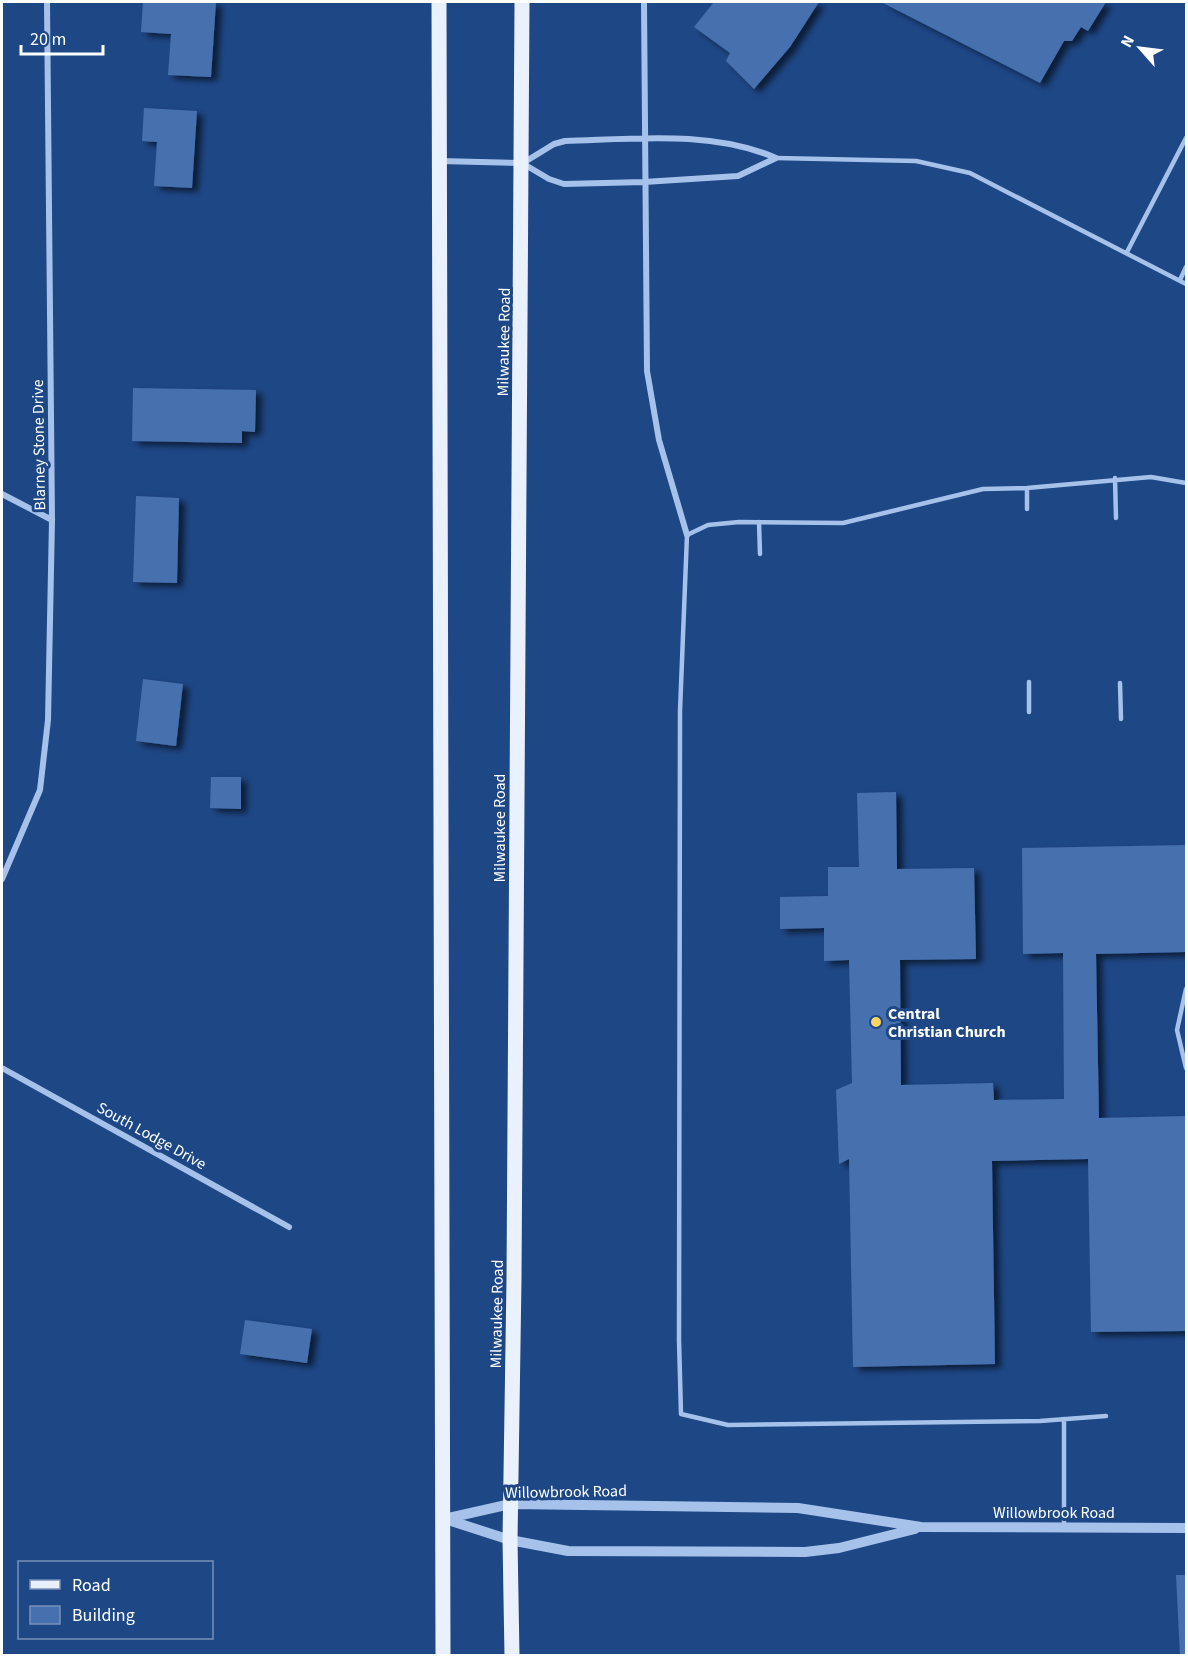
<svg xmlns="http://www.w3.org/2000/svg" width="1188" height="1657" viewBox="0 0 1188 1657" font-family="'Source Sans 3',sans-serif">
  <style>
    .building { fill: #4670af; filter: url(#shadow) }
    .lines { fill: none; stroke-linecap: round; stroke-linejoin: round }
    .service { stroke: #a6c2eb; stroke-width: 4.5 }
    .minor { stroke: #a6c2eb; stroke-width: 6 }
    .tertiary { stroke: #a6c2eb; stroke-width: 10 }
    .primary { stroke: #eaf1fe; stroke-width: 15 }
    .poi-dot { fill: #fad565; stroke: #1e4786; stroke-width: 2 }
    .labels { text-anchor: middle; stroke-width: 6; stroke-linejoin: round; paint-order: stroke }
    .street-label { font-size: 16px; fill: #fff; stroke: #1e4786 }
    .poi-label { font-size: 16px; font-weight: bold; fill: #fff; stroke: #1e4786; text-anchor: start }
  </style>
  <defs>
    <filter id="shadow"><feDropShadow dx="6" dy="4" stdDeviation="3" flood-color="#0009"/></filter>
  </defs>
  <rect width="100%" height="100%" fill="#1e4786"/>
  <path class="building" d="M143 2H216L211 77 168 75 171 34 141 32Z
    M714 2H819L790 47 754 89 726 61 730 53 694 27Z
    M881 2H1106L1088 31 1081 27 1072 41H1064L1040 83Z
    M144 108 197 111 192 188 154 186 157 142 142 141Z
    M133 388 256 390 255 432 242 431V443L132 441Z
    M136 496 179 498 177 583 133 582Z
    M143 679 183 684 176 746 136 741Z
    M211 777H241V809L210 808Z
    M896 792 897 869 974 868 976 959 900 960 901 1085 993 1083 994 1100 1064 1099 1063 953 1023 954 1022 848 1186 845V952L1096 954 1099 1118 1186 1116V1331L1091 1332 1088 1159 992 1161 995 1364 853 1367 849 1159 839 1164 836 1090 852 1083 849 960 824 961V928L780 929V897L828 896V867H859L857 793Z
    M245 1320 312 1329 307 1363 240 1354Z
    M1176 1575H1186V1656H1180Z"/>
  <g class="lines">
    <path class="service" d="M776 158 916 161 970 173 1186 284
      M1127 252 1186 138
      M1180 280 1186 267
      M1115 478 1116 518
      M1027 488V509
      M759 522 760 554
      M1029 682V712
      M1120 683 1121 719
      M1186 989 1177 1030 1186 1068
      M1106 1416 1040 1421 728 1425 681 1414 679 1340 680 711 687 535 708 525 739 522 843 523 983 489 1027 488 1151 477 1186 483
      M1064 1528V1419"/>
    <path class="minor" d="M644 2 647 371 659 440 687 535
      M440 161 522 163 549 179 564 184 644 182 738 176 776 158C712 130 634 139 565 141L554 144 523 163
      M2 494 52 520
      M2 879 40 790 48 720 52 520 47 2
      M2 1068 289 1227"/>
    <path class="tertiary" d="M444 1519 511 1504 798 1508 921 1527 1186 1528
      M445 1519 510 1540 568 1551 805 1552 839 1548 915 1529"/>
    <path class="primary" d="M439 2 443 1656
      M512 1656 510 1540 514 1279 522 2"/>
  </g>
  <circle class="poi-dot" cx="876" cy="1022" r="6"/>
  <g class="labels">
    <g class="street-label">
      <text transform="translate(503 342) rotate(-89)" y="6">Milwaukee Road</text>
      <text transform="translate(38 445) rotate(-91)" y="6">Blarney Stone Drive</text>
      <text transform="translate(499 828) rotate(-90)" y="6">Milwaukee Road</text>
      <text transform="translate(152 1135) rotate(29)" y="6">South Lodge Drive</text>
      <text transform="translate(496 1314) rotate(-89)" y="6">Milwaukee Road</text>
      <text transform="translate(566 1491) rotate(-1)" y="6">Willowbrook Road</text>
      <text x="1054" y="1518">Willowbrook Road</text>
    </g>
    <g class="poi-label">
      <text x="888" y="1019">Central<tspan x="888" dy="18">Christian Church</tspan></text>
    </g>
  </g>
  <rect width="1188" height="1657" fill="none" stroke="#ffffff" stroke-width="6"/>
  <rect x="18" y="1561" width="195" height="78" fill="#1e4786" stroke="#7891b6" stroke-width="1.5"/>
  <rect x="30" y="1580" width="30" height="9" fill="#eaf1fe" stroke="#7891b6" stroke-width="1.5"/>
  <text x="72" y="1591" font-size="18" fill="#ffffff">Road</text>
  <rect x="30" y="1606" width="30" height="18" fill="#4670af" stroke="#7891b6" stroke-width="1.5"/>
  <text x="72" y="1621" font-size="18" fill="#ffffff">Building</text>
  <g transform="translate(1140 48) rotate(298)" stroke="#1e4786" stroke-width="4.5" paint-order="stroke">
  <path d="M0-4.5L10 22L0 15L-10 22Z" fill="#ffffff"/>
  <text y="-9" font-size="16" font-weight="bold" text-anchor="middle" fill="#ffffff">N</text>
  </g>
  <path d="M21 45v9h82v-9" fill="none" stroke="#ffffff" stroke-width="3"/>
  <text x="30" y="45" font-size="18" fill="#ffffff" stroke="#1e4786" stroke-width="4.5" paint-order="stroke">20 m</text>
</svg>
